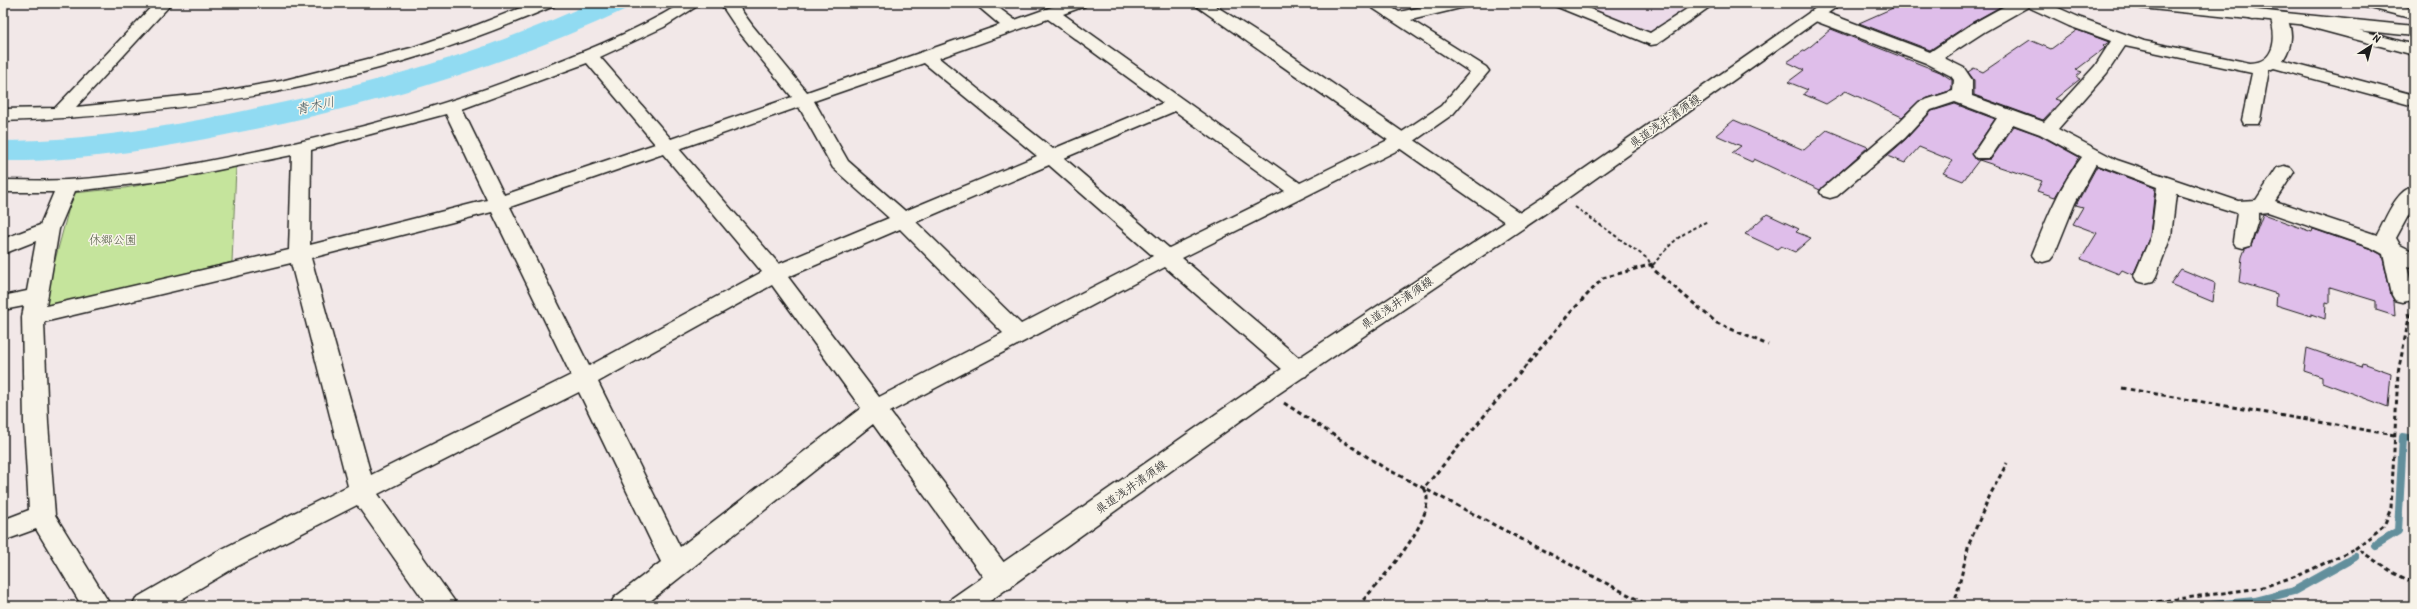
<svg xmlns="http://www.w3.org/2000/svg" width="2417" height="609" viewBox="0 0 2417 609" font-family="'Patrick Hand','Klee One',sans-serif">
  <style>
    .built { fill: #ecdbe9 }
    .green { fill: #c5e49c; stroke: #70805c }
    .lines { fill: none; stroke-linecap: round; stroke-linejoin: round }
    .stream { stroke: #628f9c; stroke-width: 8 }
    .river { fill: #91dbf2; fill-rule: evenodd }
    .building { fill: #dfbeea; stroke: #1c1c1c }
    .minor-casing { stroke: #1c1c1c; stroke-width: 3 }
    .tertiary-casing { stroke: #1c1c1c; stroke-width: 3 }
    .secondary-casing { stroke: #1c1c1c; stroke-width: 3 }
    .path-far1 { stroke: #1c1c1c; stroke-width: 2; stroke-dasharray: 3.5 2.5; stroke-linecap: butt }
    .path { stroke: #1c1c1c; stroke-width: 3; stroke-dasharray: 4.5 3.5; stroke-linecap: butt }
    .minor { fill: #f7f3e8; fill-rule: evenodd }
    .tertiary { fill: #f7f3e8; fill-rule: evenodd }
    .secondary { fill: #f7f3e8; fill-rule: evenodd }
    .labels { text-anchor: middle; stroke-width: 3; stroke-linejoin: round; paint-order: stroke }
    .street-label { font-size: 12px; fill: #1c1c1c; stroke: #f7f3e8 }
    .park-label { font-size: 12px; fill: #4f5842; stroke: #f7f3e8 }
    .water-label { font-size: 13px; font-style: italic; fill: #3f555c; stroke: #f7f3e8 }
  </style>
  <rect width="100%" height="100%" fill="#f2e8e8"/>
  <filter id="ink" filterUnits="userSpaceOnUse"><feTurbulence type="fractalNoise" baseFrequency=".025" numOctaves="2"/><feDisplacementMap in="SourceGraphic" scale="8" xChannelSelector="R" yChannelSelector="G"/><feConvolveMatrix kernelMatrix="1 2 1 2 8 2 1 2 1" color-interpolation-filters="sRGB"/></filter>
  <g filter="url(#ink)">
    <path class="built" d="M1571 3H1709L1658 41Z"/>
    <path class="green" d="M236 167 232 262 42 309 73 193 125 188Z"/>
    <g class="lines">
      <path class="stream" d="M2375 545 2398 531 2403 437 2414 439
        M2200 606 2255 601 2294 591 2355 557"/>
      <path class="river" d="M591 3H630L626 9C505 66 380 103 250 130 168 147 87 162 3 161V141C86 141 167 127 248 110 366 86 481 54 591 3Z"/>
    </g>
    <path class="building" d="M1904 3H2007L1971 23 1930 50 1859 23Z
      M1831 29 1940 72 1952 80V90L1919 101 1902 117 1846 91 1826 104 1803 94 1808 90 1788 82 1804 70 1787 62 1811 46Z
      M2077 30 2109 42 2103 46 2105 48 2076 70 2082 72 2076 77 2080 79 2055 99 2061 101 2043 120 1974 95V80L1968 72 1974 68 1983 72 2030 40 2051 49Z
      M1955 104 1995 119 1972 153 1976 160 1991 159 2014 126 2039 135 2079 157 2055 197 2037 191 2042 181 1979 160 1963 181 1943 173 1953 161 1919 147 1905 163 1887 156 1906 139 1932 111Z
      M1734 120 1804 150 1827 130 1868 147 1820 190 1754 159 1752 162 1732 153 1741 146 1716 135Z
      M2097 166 2155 188 2150 236 2133 275 2122 270 2119 274 2081 259 2097 233 2073 224 2083 207 2076 205Z
      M1767 214 1799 229 1796 232 1811 238 1795 252 1781 246 1777 249 1745 234Z
      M2263 214 2312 232 2313 229 2371 249 2382 255 2391 295 2394 301 2395 316 2376 310V301L2330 287V303L2326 302 2325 319 2311 314V316L2276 305 2277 294 2239 282 2242 257 2245 249 2251 246Z
      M2181 269 2215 283 2213 302 2170 284Z
      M2307 348 2362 367 2363 363 2391 373 2388 407 2322 382V377L2304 371Z"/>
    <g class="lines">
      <defs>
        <path id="minor" d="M155 3H172L76 107 212 93 281 81 411 48 477 25 533 3H556L554 6C511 24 468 41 423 55 287 98 145 116 3 121V109L55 108Z
          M682 3H702L664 27 600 57 671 139 792 97 740 33 720 3H736L752 25 807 92 1000 25 974 3H992L1015 20 1063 3H1087L1085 6 1063 14 1300 183 1396 136 1441 106 1470 72 1365 3H1384L1399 12 1441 3H1471L1469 6 1411 20 1486 67 1489 71 1453 114 1410 144 1182 258 1306 364 1310 370 1306 376 1298 378 1290 376 1165 267 890 412 1011 572 1015 580 1011 588 1001 591 991 588 873 424 644 606H610L614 598 661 562 579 392 378 494 458 606H428L357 505 234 568 170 606H132L136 598 216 552 348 486 291 263 44 322 48 423 55 515 111 606H82L36 529 3 541V520L29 510 24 423 22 317 24 306 3 310V296L27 291 36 241 3 254V239L40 225 54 192H3V180C24 180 46 181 67 180 139 176 211 161 281 146 362 128 443 106 521 76 576 55 631 34 682 3ZM1048 19 1163 103 1053 149 939 58ZM587 63 655 144 504 195 462 109ZM924 63 1037 156 905 211 848 161 814 101ZM799 107 833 168 889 218 779 264 679 149ZM1175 111 1285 191 1169 248 1064 158ZM446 114 487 200 310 245 311 150ZM663 154 762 272 589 366 510 207ZM292 155 289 250 46 306 59 229 75 191 169 180ZM1049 165 1153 256 1021 324 916 222ZM492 212 571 375 371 475 311 258ZM900 229 1003 333 879 397 788 277ZM772 285 861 408 680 547 598 382Z
          M1553 3H1575L1650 33 1696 3H1715L1657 44 1651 45 1555 6Z
          M2010 3H2047L2081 18 2144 41 2250 63C2276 63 2277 36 2270 17L2272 13H2284C2294 29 2293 45 2283 60L2414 95V106L2274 68 2269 70 2260 120 2258 124H2244L2242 120 2252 73 2125 46 2107 73 2058 129 2117 160 2238 201 2256 200 2277 168 2284 166 2291 168 2294 172 2275 201 2377 235C2386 219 2395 191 2414 186V205L2396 238 2400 245 2414 252V268L2407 266 2414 295 2411 300 2403 302 2395 300 2392 295 2383 254 2372 248 2268 212 2258 213V220L2250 246 2243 248 2236 246 2233 241 2237 213 2176 194 2171 236 2156 276 2153 281 2145 283 2137 281 2134 276 2151 236 2157 187 2096 164 2075 203 2054 255 2050 260 2043 262 2036 260 2032 255C2046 221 2059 186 2082 157L2040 134 2013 124 1990 158H1976L1973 154 1997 118 1955 102 1931 110 1905 138 1837 196 1830 198 1823 196 1820 192 1823 188 1891 130 1919 102 1953 91 1954 80 1951 76 1926 63 1810 19 1808 15 1810 11H1822L1930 52 1972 24ZM2028 7 2069 26 2111 41 2095 66 2044 122 1972 96V80L1964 68 1944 58 1984 32Z
          M2208 3H2233L2259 11 2261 15 2259 19 2253 20 2210 6Z
          M2364 3H2389L2414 9V19L2366 7Z
          M2308 16 2414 45V55L2302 25 2300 21 2302 17Z"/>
        <path id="tertiary" d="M1192 3H1211L1278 46 1526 217 1529 222 1526 227 1519 228 1512 227Z"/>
        <path id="secondary" d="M1823 3H1842L1565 200 1275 396 983 606H948L952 598 1259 384 1551 192Z
          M2133 3H2189L2414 26V36L2141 8 2135 6Z"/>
      </defs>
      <use href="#minor" class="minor-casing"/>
      <use href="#tertiary" class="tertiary-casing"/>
      <use href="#secondary" class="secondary-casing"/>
      <path class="path-far1" d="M1575 207 1648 259 1651 265
        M1653 265C1672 241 1680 234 1708 221"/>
      <path class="path" d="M1651 264 1654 270 1717 323 1768 345
        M2408 313 2409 318 2398 373 2391 508 2384 526 2356 548 2392 572 2414 583
        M2408 315 2414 317
        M2122 388 2394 435
        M1284 403 1383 467 1650 606
        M1358 606C1376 585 1442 516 1424 488L1570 313 1603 278 1653 264
        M1954 606 1969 544 1990 495 2007 463
        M2126 606 2260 588 2302 574 2356 548"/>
      <use href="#minor" class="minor"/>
      <use href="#tertiary" class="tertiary"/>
      <use href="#secondary" class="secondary"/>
    </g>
  </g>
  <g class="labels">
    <g class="street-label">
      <text transform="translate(1665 121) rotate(-35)" y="4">県道浅井清須線</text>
      <text transform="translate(1397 303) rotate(-34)" y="4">県道浅井清須線</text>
      <text transform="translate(1131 487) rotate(-35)" y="4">県道浅井清須線</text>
    </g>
    <g class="park-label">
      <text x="113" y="244">休郷公園</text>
    </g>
    <g class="water-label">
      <text transform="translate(315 105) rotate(-12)" y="5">青木川</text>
    </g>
  </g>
  <rect width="2417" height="609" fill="none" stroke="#f7f3e8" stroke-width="16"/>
  <rect x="8" y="8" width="2401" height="593" fill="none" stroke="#1c1c1c" stroke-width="1.5" filter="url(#ink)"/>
  <g transform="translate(2371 46) rotate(36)" stroke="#f7f3e8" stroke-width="3" paint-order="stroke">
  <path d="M0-3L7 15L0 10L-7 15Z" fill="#1c1c1c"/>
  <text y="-6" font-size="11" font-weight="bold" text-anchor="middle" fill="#1c1c1c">N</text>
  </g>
</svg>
